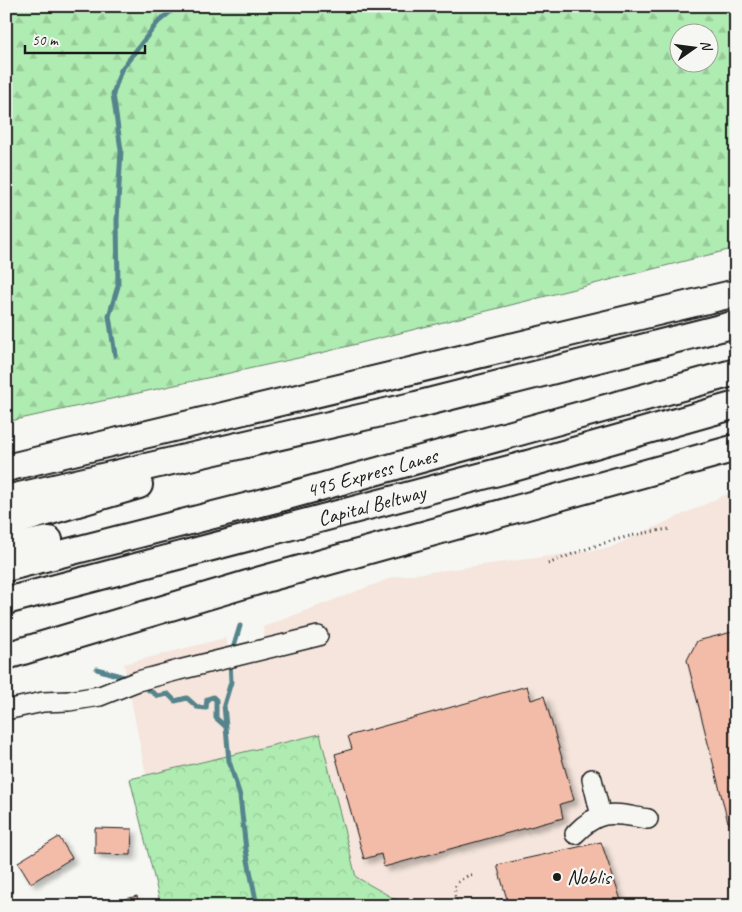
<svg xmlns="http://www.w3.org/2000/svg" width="742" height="912" viewBox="0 0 742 912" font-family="Caveat,sans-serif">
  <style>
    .built { fill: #f5e5dc }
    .forest { fill: url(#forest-firs); stroke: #668467; fill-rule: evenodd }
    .park { fill: url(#park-crowns); stroke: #668467 }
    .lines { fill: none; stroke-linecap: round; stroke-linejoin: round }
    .stream { stroke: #54848c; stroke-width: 5 }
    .building { fill: #f3bca8; stroke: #1c1c1c; filter: url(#shadow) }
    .minor-casing { stroke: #1c1c1c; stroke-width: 22 }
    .highway-casing { stroke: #1c1c1c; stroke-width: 30 }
    .path { stroke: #1c1c1c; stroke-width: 3; stroke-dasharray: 1 4; stroke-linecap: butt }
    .minor { stroke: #f6f6f2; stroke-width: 19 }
    .highway { stroke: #f6f6f2; stroke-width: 26 }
    .poi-dot { fill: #1c1c1c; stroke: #f6f6f2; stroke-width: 2 }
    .labels { text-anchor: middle; stroke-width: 4.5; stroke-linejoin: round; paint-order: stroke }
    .street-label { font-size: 21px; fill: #1c1c1c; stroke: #f6f6f2 }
    .poi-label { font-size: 21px; fill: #1c1c1c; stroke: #f6f6f2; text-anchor: start }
  </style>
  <defs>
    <pattern id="forest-firs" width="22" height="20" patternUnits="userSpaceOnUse" patternTransform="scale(1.25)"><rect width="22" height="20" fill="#afecb2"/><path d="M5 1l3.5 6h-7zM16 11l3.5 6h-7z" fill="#96ca98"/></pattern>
    <pattern id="park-crowns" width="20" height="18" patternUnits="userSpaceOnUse" patternTransform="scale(1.25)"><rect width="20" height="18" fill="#afecb2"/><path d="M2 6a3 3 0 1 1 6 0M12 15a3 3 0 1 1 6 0" fill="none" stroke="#96ca98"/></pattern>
    <filter id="shadow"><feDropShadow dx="4.5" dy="4.5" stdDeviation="2.5" flood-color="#0004"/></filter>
  </defs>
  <rect width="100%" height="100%" fill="#f6f6f2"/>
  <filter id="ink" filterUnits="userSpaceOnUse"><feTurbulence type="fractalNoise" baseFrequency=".02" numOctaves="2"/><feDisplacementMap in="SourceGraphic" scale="10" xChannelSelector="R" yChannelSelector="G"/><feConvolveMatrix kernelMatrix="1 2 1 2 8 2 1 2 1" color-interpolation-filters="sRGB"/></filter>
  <g filter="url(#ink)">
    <path class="built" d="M736 490V906H172L124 664 225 638 228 649 265 639 263 627 394 577 609 548Z"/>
    <path class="forest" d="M6 6H736V248L321 353 6 422ZM680 32H710V62H680Z"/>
    <path class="park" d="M320 734 356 877 407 906H161L130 779Z"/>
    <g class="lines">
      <path class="stream" d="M115 355 109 316 118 286 117 220 121 150 113 94 121 70 158 22 177 6
        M232 652 240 626
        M230 660 231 682 224 705 229 761 240 796 246 850 257 906
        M97 669 130 679
        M141 685 158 696 168 694 175 701 187 698 197 707 206 708 207 699 213 697 216 700V718L226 727"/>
    </g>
    <path class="building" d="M736 631V827L728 822 687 660 697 641Z
      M527 686 531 700 544 696 574 800 560 804 563 818 384 867 381 854 364 859 335 754 352 749 348 736Z
      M95 828 132 829 131 855 95 854Z
      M59 837 72 858 31 883 18 862Z
      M601 842 623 906H509L497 865Z
      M137 896 140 906H119L118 901Z"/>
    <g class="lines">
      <defs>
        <path id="minor" d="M6 710 43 702 69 701 100 696 138 681 179 670 318 636
          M592 779 601 816
          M575 834C601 807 614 814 648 819"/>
        <g id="highway">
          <path d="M6 468 736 293"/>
          <path d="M6 499 416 405 736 324"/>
          <path d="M6 524 139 485"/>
          <path d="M6 548 49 540"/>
          <path id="s1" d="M6 568 284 497 736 372"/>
          <path id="s2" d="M6 601 517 467 736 405"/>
          <path d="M6 656 261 580 736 448"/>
        </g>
      </defs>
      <use href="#minor" class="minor-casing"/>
      <use href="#highway" class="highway-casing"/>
      <path class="path" d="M548 564C588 547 627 534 670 529
        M458 906C451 887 455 880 473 874"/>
      <use href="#minor" class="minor"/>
      <use href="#highway" class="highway"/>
    </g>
  </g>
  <circle class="poi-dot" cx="557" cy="877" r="5"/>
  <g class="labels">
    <g class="street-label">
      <text dy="7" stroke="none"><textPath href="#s1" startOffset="378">495 Express Lanes</textPath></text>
      <text dy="7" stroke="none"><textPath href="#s2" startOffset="378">Capital Beltway</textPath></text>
    </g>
    <g class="poi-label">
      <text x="567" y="884">Noblis</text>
    </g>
  </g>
  <rect width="742" height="912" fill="none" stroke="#f6f6f2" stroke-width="25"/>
  <rect x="12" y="12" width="717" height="887" fill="none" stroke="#1c1c1c" stroke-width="2" filter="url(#ink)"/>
  <g transform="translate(694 48) rotate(76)"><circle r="24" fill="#f6f6f2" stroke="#9f9f9c"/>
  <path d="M0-4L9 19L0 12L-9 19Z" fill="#1c1c1c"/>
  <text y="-8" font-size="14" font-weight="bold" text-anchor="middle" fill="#1c1c1c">N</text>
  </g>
  <path d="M25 45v8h120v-8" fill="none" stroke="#1c1c1c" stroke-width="2.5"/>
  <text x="32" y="45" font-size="15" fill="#1c1c1c" stroke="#f6f6f2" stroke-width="4" paint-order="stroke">50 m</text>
</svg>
